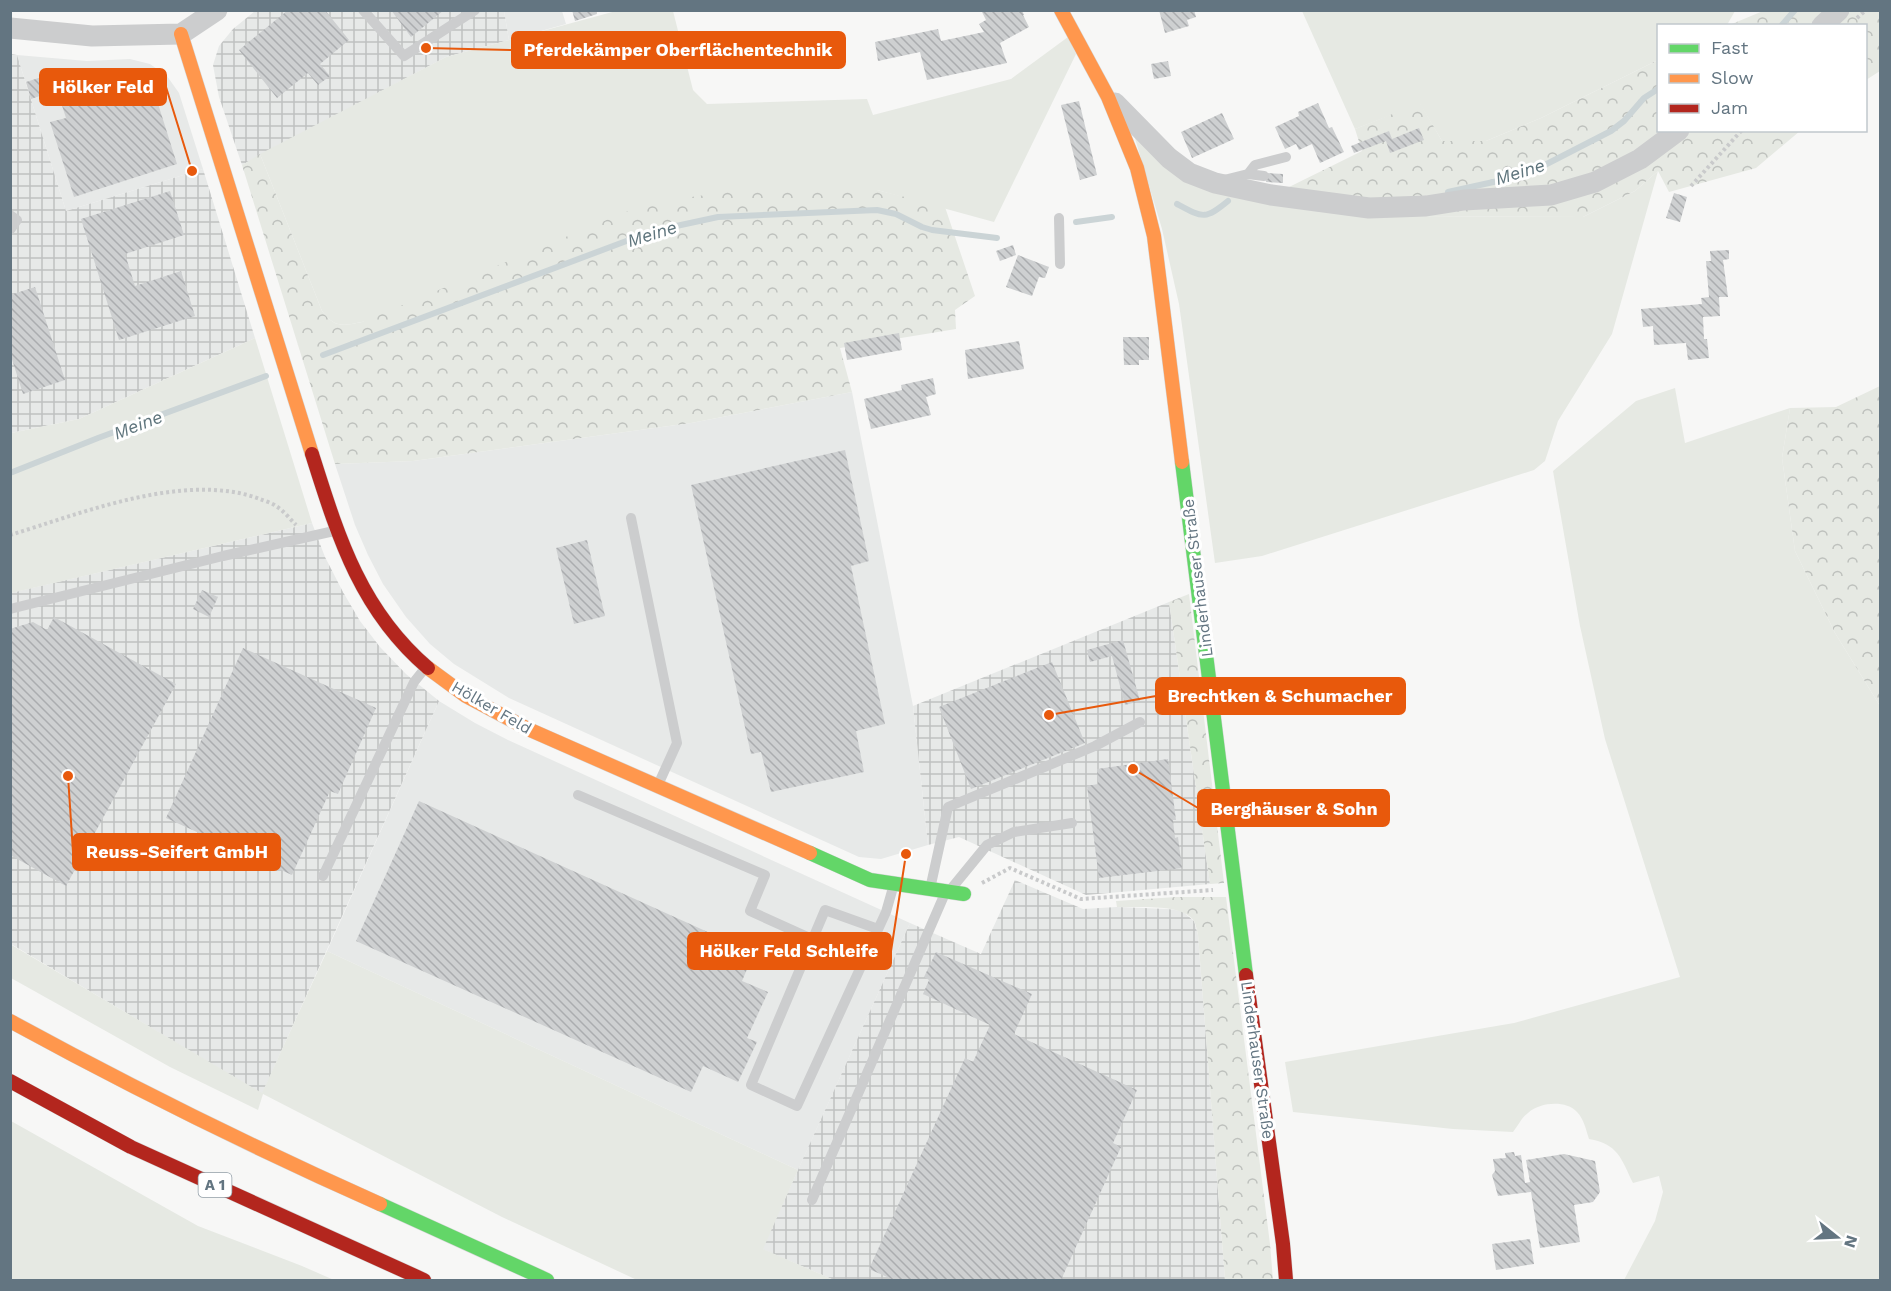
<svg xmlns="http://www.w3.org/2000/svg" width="1891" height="1291" viewBox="0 0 1891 1291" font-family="'Work Sans',sans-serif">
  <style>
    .built { fill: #e7e9e8 }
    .industrial { fill: url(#industrial-grid) }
    .green { fill: #e6e9e3 }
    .forest { fill: url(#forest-crowns) }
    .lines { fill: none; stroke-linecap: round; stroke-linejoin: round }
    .stream { stroke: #cbd4d6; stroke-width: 6 }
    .building { fill: url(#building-back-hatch) }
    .fast-casing { stroke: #d4d5d6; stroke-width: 15 }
    .slow-casing { stroke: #d4d5d6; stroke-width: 15 }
    .jam-casing { stroke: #d4d5d6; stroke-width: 15 }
    .path { stroke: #c9cacb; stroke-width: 4; stroke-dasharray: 3 3; stroke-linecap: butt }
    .lane { stroke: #cccdce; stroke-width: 10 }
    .street { stroke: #cccdce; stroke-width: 21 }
    .fast { stroke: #63d668; stroke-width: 14 }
    .slow { stroke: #ff974d; stroke-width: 14 }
    .jam { stroke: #b3261e; stroke-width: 14 }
    .labels { text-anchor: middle; stroke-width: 6; stroke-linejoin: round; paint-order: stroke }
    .shield { fill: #fff; stroke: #929ea7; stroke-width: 1.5 }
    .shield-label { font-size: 15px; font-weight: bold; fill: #637581 }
    .street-label { font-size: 16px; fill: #637581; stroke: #fff }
    .water-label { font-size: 18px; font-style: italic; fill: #5e747c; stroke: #fff }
    .leader { fill: none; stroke: #e8590c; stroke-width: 2 }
    .callout-dot { fill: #e8590c; stroke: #fff; stroke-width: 2 }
    .callout { fill: #e8590c; stroke: #e8590c; stroke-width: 2 }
    .callout-label { font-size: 18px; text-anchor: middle; font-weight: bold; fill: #fff }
  </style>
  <defs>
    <pattern id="industrial-grid" width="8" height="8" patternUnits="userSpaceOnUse" patternTransform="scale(1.5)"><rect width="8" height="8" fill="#e7e9e8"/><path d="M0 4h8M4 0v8" fill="none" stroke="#bfc1c1"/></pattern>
    <pattern id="forest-crowns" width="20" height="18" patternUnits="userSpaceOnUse" patternTransform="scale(1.5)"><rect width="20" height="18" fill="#e6e9e3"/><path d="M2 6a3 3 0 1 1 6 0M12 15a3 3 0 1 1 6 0" fill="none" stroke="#bec1bd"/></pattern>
    <pattern id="building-back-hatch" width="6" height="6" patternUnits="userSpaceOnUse" patternTransform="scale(1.5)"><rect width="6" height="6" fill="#ced0d1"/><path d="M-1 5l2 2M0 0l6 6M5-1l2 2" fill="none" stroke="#abadaf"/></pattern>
  </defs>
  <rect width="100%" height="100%" fill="#f7f7f6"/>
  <path class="built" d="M504 11H562L566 24 509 40Z
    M17 55 87 61 130 59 150 64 167 76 179 93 203 169 66 211Z
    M852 392 913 706 928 845 881 859 859 857 509 698 454 664 430 644 406 617 383 584 368 555 355 525 335 464 413 461 691 423Z
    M439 701 475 723 508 740 910 923 798 1170 327 951Z"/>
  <path class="industrial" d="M255 11H504L509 40 446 57 242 165 219 97 213 65 219 46 233 29Z
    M11 54 17 55 66 211 203 169 255 338 79 419 11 433Z
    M312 523 325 557 343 592 360 621 380 647 406 674 439 701 262 1094 11 944 10 593Z
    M1169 602 1210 884 1086 895 959 837 928 845 913 706Z
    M1015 880 1083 909 1117 907 1168 909 1182 911 1194 921 1198 935 1225 1280H834L762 1249 910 923 981 954Z"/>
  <path class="green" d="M616 11H673L693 90 707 104 867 99 873 115 1011 79 1068 37 1076 54 994 222 877 190 362 322C342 326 335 328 322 311L260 154 446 57Z
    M1302 11H1735L1727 25 1658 26V60L1541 118 1486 141H1442L1420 104 1355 129Z
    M1131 125 1160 160 1404 216 1583 217 1635 191 1658 171 1612 334 1558 421 1545 461 1534 470 1262 556 1215 563 1179 304 1162 229Z
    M255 338 312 523 11 593V433L79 419Z
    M1675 388 1685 443 1790 408 1782 458 1795 551 1835 633 1880 706V1280H1624L1655 1221 1663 1192 1659 1176 1633 1183C1621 1158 1618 1144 1589 1139 1586 1130 1584 1119 1577 1112 1566 1100 1540 1102 1528 1113 1522 1117 1518 1126 1513 1132L1453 1129 1293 1112 1285 1062 1514 1023 1680 977 1605 739 1580 626 1553 471 1636 401Z
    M10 944 262 1093 327 951 798 1170 763 1249 834 1280H637L502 1217 263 1094 258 1110 170 1067 11 978Z
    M11 1121 198 1226 302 1266 334 1280H11Z"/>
  <path class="forest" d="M1763 11H1880V71L1866 80V26H1727Z
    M1658 60V130L1800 131 1756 168 1669 192 1658 171 1635 191 1583 217 1404 216 1285 189 1362 151 1355 129 1420 103 1442 141H1486L1541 118Z
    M260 154 322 311C335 328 342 326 362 322L647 203 735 191 877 190 945 207 975 296 955 310 956 329 840 348 852 392 691 423 413 461 335 464 242 165Z
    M1880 386V706L1835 633 1795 551 1782 458 1790 408 1836 407Z
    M1189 594 1224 883 1210 884 1169 602Z
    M1176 897H1226L1270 1244 1273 1280H1225L1198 935C1197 931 1196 925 1194 921 1182 903 1137 908 1117 907L1116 901Z"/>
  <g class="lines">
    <path class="stream" d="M1781 26 1795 10
      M1448 192 1498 181 1537 169 1611 131 1624 121 1644 98 1658 89
      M1177 204C1203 218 1205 220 1228 201
      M1076 222 1112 217
      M323 355 653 231 718 217 877 210 896 214 922 227 932 230 997 238
      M10 473 98 438 266 376"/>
  </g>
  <path class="building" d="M288 10H325L349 40 320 64 330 76 318 85 308 73 277 98 239 50Z
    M391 10H444L411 37Z
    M572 10H596L597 14 575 21Z
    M983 10H1022L1024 15H1023L1029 27 1000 43 1007 63 927 80 920 52 878 61 875 42 938 29 941 41 984 32 979 24 986 20 982 12Z
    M1159 10H1194L1196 17 1187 20 1189 26 1165 33Z
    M1168 61 1171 76 1154 79 1151 64Z
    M51 74 56 89 101 75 110 104 154 91 177 164 74 197 50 122 66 118 57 90 31 99 26 82Z
    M1079 101 1097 175 1080 180 1061 105Z
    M1318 103 1329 128 1332 127 1344 152 1320 163 1312 144 1299 150 1296 144 1285 149 1275 127 1299 116 1298 112Z
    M1222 113 1234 139 1192 158 1181 132Z
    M1419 128 1424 140 1390 153 1386 141 1354 153 1351 146 1389 131 1392 139Z
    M1267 173 1283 174V183L1266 182Z
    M170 191 184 235 125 254 135 286 181 271 195 316 119 340 81 219Z
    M1674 193 1687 197 1680 222 1666 218Z
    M1013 245 1016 255 1000 261 996 251Z
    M1729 250V259L1723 260 1728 297H1719L1720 316 1703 317 1704 339H1707L1709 358 1688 360 1686 343 1654 345 1653 326 1643 327 1641 309 1702 304 1701 298 1709 297 1706 261H1711L1710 251Z
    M1018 255 1049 267 1045 278 1039 277 1032 296 1006 287Z
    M35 287 65 380 23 394 10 353V295Z
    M899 333 902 350 847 360 844 343Z
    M1123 337H1149V360H1139V365H1124Z
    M1019 341 1024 369 968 379 965 350Z
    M933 378 936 394 926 397 931 415 871 429 864 399 902 390 901 385Z
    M845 450 869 561 851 566 885 724 856 731 864 772 771 792 761 752 751 754 691 485Z
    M587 540 605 616 574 624 556 548Z
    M202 590 218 597 209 617 193 609Z
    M54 617 176 684 66 886 10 855V629L33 622 47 630Z
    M1123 640 1140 701 1125 705 1112 656 1090 662 1087 650Z
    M243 648 376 708 338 794 330 791 292 875 166 818Z
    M1052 662 1085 743 971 789 939 707Z
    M1168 759 1176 820H1173L1175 838 1178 837 1182 868 1099 878 1087 786 1098 784 1097 769Z
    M419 801 754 953 742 981 768 992 747 1038 757 1042 738 1082 703 1066 691 1092 356 941Z
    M936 952 1032 994 1014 1034 1137 1090 1113 1143 1121 1147 1061 1280H894L869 1269 965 1058 973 1062 990 1025 923 994 929 980 924 977Z
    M1514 1152 1515 1156 1521 1155 1525 1183 1530 1182 1526 1160 1564 1154 1595 1161 1600 1192 1593 1202 1574 1205 1580 1242 1540 1248 1531 1192 1498 1196 1492 1175 1495 1171 1493 1159 1506 1158 1505 1153Z
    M1530 1239 1534 1264 1496 1270 1492 1244Z"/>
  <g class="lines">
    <defs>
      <path id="fast" d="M1182 462 1246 975
        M810 853 870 880 964 894
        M380 1204 547 1280"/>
      <path id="slow" d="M1061 10 1108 97 1137 168 1154 236 1182 462
        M181 34 312 454
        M428 668 466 696 528 729 810 853
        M10 1021C131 1087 254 1148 380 1204"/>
      <path id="jam" d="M312 454C338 536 360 610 428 668
        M1246 975 1283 1244 1286 1280
        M10 1081 131 1147 424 1280"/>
    </defs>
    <use href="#fast" class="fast-casing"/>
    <use href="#slow" class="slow-casing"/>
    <use href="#jam" class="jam-casing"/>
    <path class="path" d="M1857 18 1866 10
      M1691 186 1742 130
      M10 535C83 513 185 471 260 499 265 501 272 503 276 506 284 511 290 519 296 525
      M982 883 1010 868 1081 899 1213 890"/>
    <path class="lane" d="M363 10 404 56 475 10
      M1248 174 1264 176
      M1224 180 1248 174 1255 165 1286 157
      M10 215 17 220 10 230
      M1059 218 1060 264
      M631 518 677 743 658 785
      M10 609 223 556 334 531
      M578 795 765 875 750 911 812 939
      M323 876 414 682 426 667
      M930 889 948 807 1095 746 1140 722
      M951 889 987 845 1014 832 1072 823
      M878 929 825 910 751 1085 797 1106 886 912 894 884
      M812 1200 946 891"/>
    <path class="street" d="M1822 26 1839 10
      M10 28 92 36 181 34 217 10
      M1115 103 1169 158 1189 173 1215 183 1271 195 1369 208 1426 206 1464 200 1551 195 1595 182 1640 159 1679 130"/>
    <use href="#fast" class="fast"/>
    <use href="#slow" class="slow"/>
    <use href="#jam" class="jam"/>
  </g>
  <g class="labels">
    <rect class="shield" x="198.5" y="1173" width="33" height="24" rx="4.5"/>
    <g class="shield-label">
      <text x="215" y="1190">A 1</text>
    </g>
    <g class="street-label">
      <text transform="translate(1197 578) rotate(-97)" y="6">Linderhauser Straße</text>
      <text transform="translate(492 707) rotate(30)" y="6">Hölker Feld</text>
      <text transform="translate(1258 1060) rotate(82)" y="6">Linderhauser Straße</text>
    </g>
    <g class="water-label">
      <text transform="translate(1520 172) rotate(-17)" y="6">Meine</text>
      <text transform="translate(652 234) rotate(-17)" y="6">Meine</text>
      <text transform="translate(138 425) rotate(-21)" y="6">Meine</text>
    </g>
  </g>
  <path class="leader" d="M426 48L512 50M192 171L166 87M1049 715L1156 696M1133 769L1198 808M68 776L73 852M906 854L891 951"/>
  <g class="callout-dot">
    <circle cx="426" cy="48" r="6"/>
    <circle cx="192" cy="171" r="6"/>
    <circle cx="1049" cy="715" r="6"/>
    <circle cx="1133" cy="769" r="6"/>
    <circle cx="68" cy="776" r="6"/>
    <circle cx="906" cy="854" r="6"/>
  </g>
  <g class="callout">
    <rect x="512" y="32" width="333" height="36" rx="6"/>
    <rect x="40" y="69" width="126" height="36" rx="6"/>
    <rect x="1156" y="678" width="249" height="36" rx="6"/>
    <rect x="1198" y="790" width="191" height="36" rx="6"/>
    <rect x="73" y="834" width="207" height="36" rx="6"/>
    <rect x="688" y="933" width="203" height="36" rx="6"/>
  </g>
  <g class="callout-label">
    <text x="678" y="56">Pferdekämper Oberflächentechnik</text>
    <text x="103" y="93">Hölker Feld</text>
    <text x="1280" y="702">Brechtken &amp; Schumacher</text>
    <text x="1294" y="815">Berghäuser &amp; Sohn</text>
    <text x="177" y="858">Reuss-Seifert GmbH</text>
    <text x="789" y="957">Hölker Feld Schleife</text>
  </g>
  <rect width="1891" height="1291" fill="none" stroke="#637581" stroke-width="24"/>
  <rect x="1657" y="24" width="210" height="108" fill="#ffffff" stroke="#c1c8cd" stroke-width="1.5"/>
  <rect x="1669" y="44" width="30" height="9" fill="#63d668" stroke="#c1c8cd" stroke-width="1.5"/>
  <text x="1711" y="54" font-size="18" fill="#637581">Fast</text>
  <rect x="1669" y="74" width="30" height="9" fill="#ff974d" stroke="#c1c8cd" stroke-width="1.5"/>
  <text x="1711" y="84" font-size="18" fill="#637581">Slow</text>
  <rect x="1669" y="104" width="30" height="9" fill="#b3261e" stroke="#c1c8cd" stroke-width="1.5"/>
  <text x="1711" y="114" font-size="18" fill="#637581">Jam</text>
  <g transform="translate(1837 1237) rotate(108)" stroke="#ffffff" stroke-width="4.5" paint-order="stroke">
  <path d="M0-4.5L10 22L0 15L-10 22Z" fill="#637581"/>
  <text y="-9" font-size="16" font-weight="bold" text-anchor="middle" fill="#637581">N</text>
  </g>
</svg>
